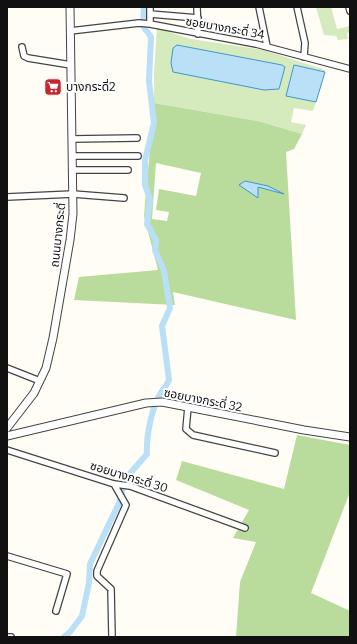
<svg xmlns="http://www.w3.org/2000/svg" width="357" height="644" viewBox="0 0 357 644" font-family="Bitter,'Noto Sans Thai',serif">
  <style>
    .green { fill: #d5ebbd; fill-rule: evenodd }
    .forest { fill: #b9dc9c; fill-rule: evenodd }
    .water { fill: #b9e0f7; stroke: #3f96cf }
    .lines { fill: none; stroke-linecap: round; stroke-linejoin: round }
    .canal { stroke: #b9e0f7; stroke-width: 6 }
    .minor-casing { stroke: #444; stroke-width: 8 }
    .tertiary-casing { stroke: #444; stroke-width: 9 }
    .minor { stroke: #fff; stroke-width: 5.5 }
    .tertiary { stroke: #fff; stroke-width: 7 }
    .labels { text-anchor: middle; stroke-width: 4; stroke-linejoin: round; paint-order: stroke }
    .street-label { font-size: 12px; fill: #111; stroke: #fff }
    .poi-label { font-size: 12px; fill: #111; stroke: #fff; text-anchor: start }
  </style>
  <rect width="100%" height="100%" fill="#fffdf5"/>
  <path class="green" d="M316 7H331L337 29 350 26V32L347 33 348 39 338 40 336 36 324 35Z
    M157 28 191 39 264 50 325 70V72L294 65 286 96 316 102 313 111 294 108 291 122 306 125 302 134 258 121 154 103V72ZM178 45 282 65 279 89Z"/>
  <path class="forest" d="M154 103 258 121 302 134 294 149 286 152 296 320 173 292 175 305 74 300 79 277 158 270 144 216ZM156 163 201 173 196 196 159 189 156 210 169 212 167 221 152 219Z
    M297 435 350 445V492L311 593 350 611V637H236L240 582 256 542 233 538 249 510 176 480 182 461 284 489Z"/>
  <path class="water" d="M177 45 282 65 285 67 279 89 264 90 173 72 171 63 173 48Z
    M294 65 325 72 316 102 286 96Z
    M245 181 268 186 284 194 258 187V198L239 185Z"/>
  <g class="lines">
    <path class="canal" d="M64 637 70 632 82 616 89 583 90 564 119 503 126 478 147 454C146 438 151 411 159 396 162 390 166 387 169 380L162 326 170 308 164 271 155 250 156 240 147 224 150 199 145 185V160L154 123 149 81 151 37 143 26 144 7"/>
    <defs>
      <path id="minor" d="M197 7 198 34
        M259 7 267 46
        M297 7 305 43 304 57
        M349 7 350 11
        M150 14 198 18
        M150 24V7
        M70 31 139 23 150 24 256 44 350 69
        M22 47 24 56 28 58 71 65
        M72 139 137 138
        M72 156H138
        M72 170H128
        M7 197 73 194 124 198
        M7 368 40 381
        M188 407 186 429 193 435 275 453
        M7 450 114 484 130 486 245 528
        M7 556 67 574 56 611
        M7 637H11
        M112 637 111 589 97 576V571L126 505 114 484"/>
      <path id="tertiary" d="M7 428 34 393 46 368 53 338 70 240 73 214 70 7
        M7 436 146 403 162 402 304 430 350 437"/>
    </defs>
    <use href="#minor" class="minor-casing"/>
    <use href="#tertiary" class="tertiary-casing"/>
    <use href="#minor" class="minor"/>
    <use href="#tertiary" class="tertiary"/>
  </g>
  <defs>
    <symbol id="supermarket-square" viewBox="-11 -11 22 22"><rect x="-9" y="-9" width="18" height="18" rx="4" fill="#c4262e" stroke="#fff"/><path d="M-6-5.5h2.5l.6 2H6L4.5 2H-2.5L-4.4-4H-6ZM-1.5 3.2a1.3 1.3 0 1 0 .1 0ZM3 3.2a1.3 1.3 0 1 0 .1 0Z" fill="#fff"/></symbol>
  </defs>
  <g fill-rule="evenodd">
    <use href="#supermarket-square" x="43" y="77" width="20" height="20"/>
  </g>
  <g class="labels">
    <g class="street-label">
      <text transform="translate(225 28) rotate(10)" y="4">ซอยบางกระดี่ 34</text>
      <text transform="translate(58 235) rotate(-84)" y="4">ถนนบางกระดี่</text>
      <text transform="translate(203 400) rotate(11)" y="4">ซอยบางกระดี่ 32</text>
      <text transform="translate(129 477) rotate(17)" y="4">ซอยบางกระดี่ 30</text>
    </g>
    <g class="poi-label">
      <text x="66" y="91">บางกระดี่2</text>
    </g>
  </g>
  <rect width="357" height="644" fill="none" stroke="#111111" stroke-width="16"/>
</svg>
